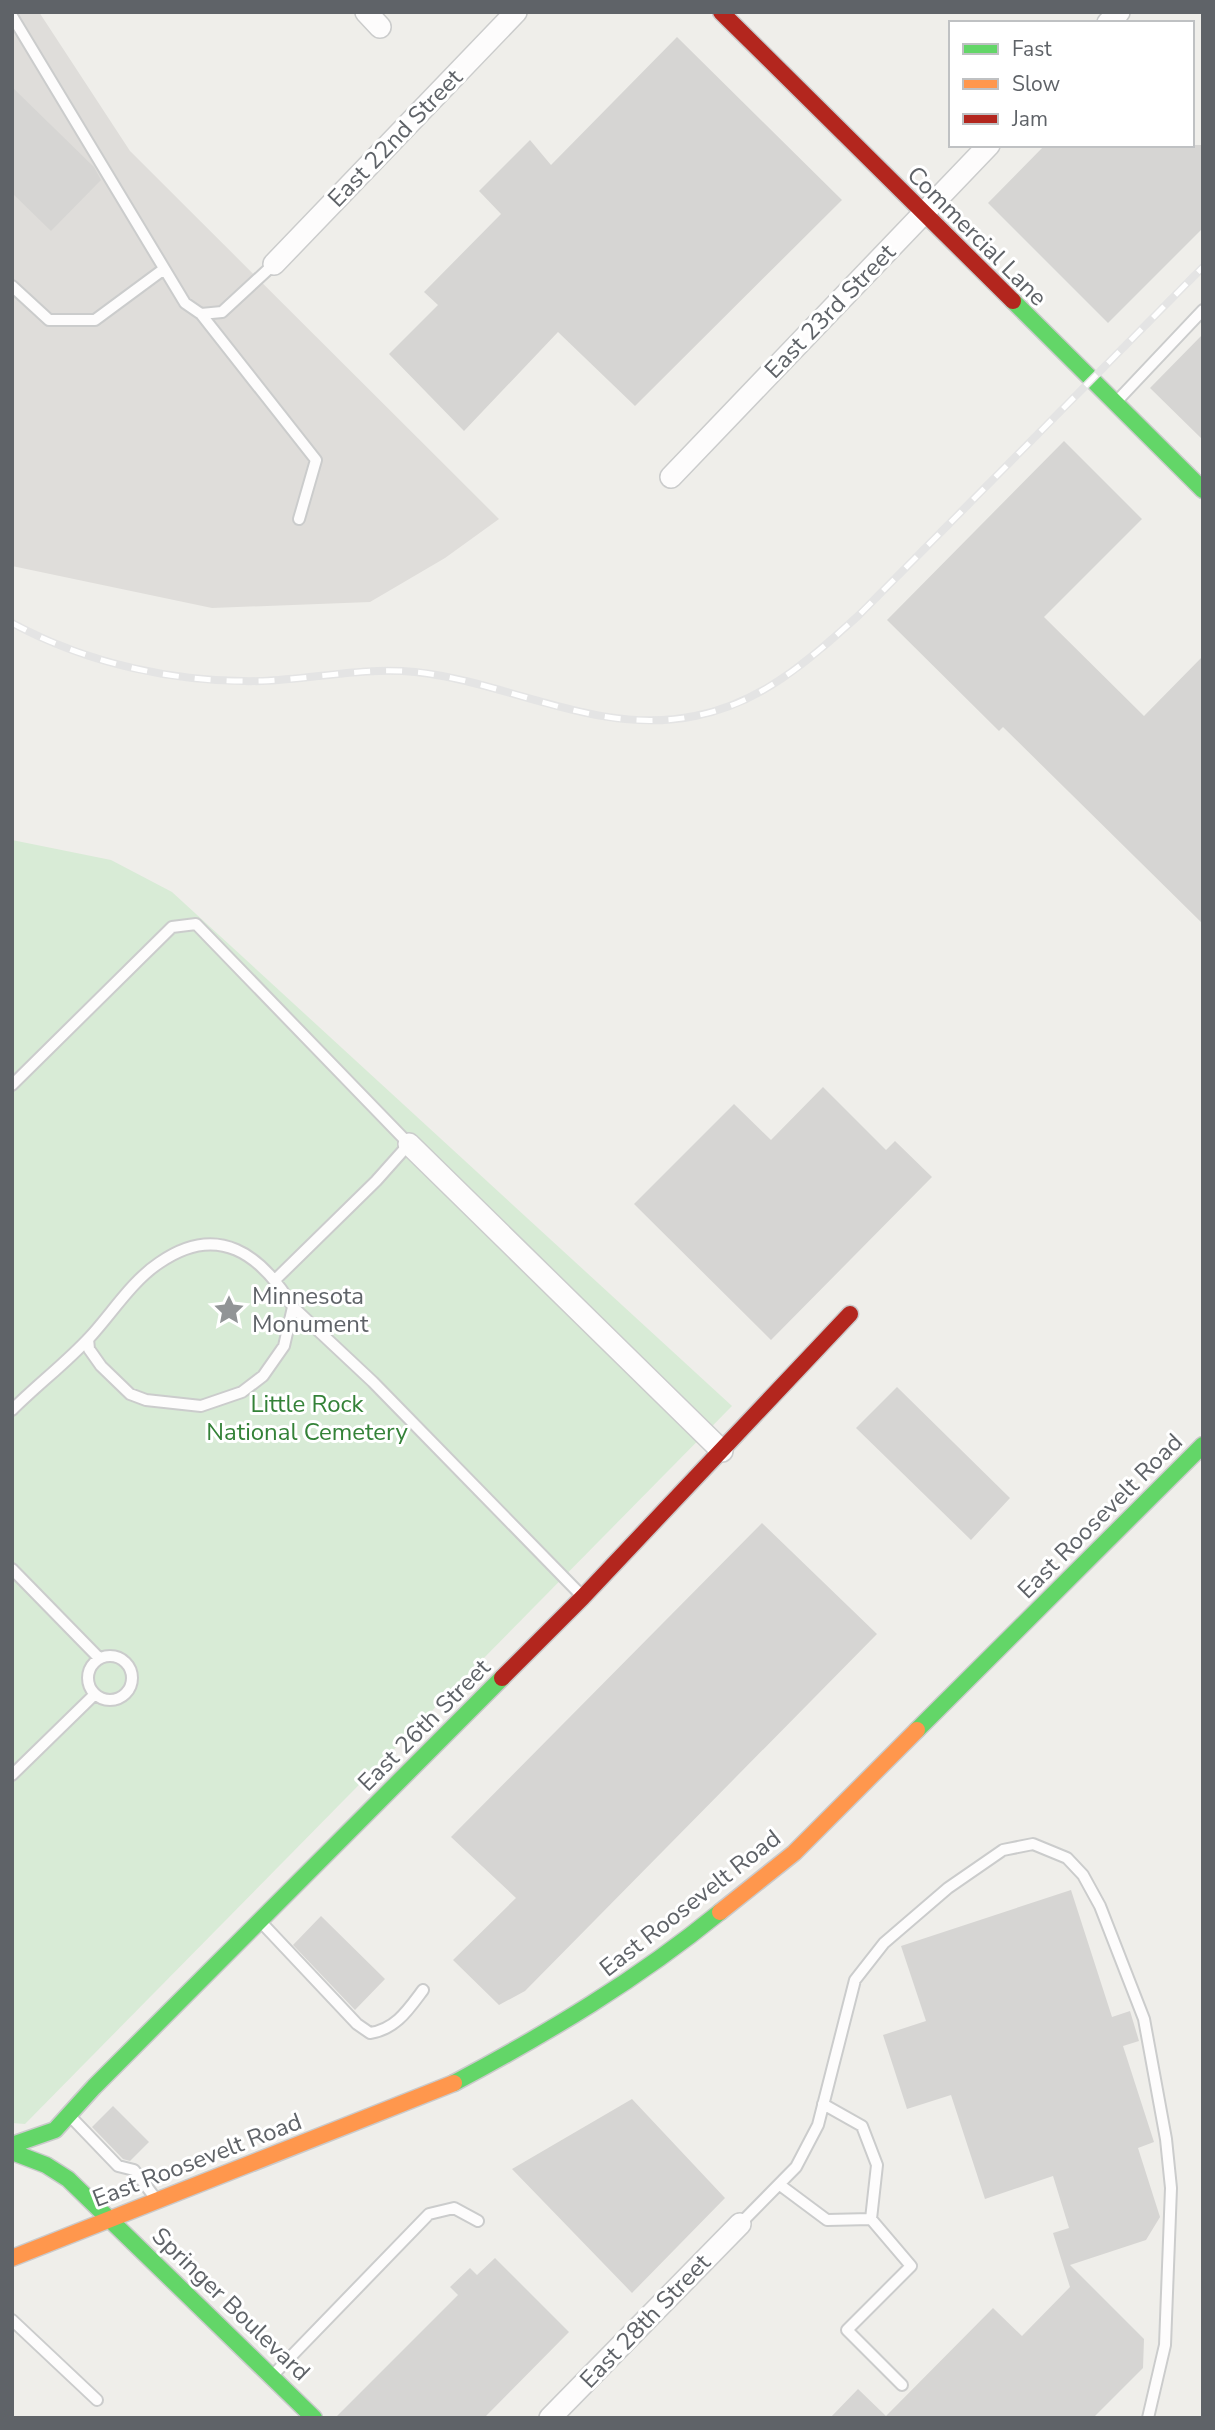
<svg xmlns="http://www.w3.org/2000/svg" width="1215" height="2430" viewBox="0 0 1215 2430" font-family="'Nunito Sans',sans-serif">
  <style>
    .industrial { fill: #dfddda }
    .green { fill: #d8ebd6 }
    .building { fill: #d6d5d3 }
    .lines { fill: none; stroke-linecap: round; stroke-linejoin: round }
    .lane-casing { stroke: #cbcccc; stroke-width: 14 }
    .street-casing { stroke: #cbcccc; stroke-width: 24 }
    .fast-casing { stroke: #cacacb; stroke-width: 19 }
    .slow-casing { stroke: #cacacb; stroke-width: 19 }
    .jam-casing { stroke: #cacacb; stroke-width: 19 }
    .lane { stroke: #fdfcfc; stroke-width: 10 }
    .street { stroke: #fdfcfc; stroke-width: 21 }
    .fast { stroke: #63d668; stroke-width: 16 }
    .slow { stroke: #ff974d; stroke-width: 16 }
    .jam { stroke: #b3261e; stroke-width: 16 }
    .rail-casing { stroke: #e4e4e4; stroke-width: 8 }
    .rail { stroke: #fff; stroke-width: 5; stroke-dasharray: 16; stroke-linecap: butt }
    .labels { text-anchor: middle; stroke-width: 6; stroke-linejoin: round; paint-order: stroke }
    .street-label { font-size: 24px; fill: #5f6368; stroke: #fff }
    .poi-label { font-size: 24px; fill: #5f6368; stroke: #fff; text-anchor: start }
    .park-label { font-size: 24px; fill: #348238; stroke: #fff }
  </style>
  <rect width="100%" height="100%" fill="#efeeea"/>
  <path class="industrial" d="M12 12H39L130 151 499 519 445 558 370 602 212 608 12 566Z"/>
  <path class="green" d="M12 840 111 860 172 892 732 1406 25 2124 12 2123Z"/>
  <path class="building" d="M677 37 842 200 635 406 558 332 464 431 389 354 438 305 424 292 501 214 479 191 530 140 551 165Z
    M12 87 94 167 101 180 51 231 12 193Z
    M1045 145H1203V228L1108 323 988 203Z
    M1203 334V440L1150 388Z
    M1064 441 1142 519 1044 617 1144 716 1203 656V924L1003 727 999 731 887 620Z
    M823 1087 886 1150 895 1141 932 1177 771 1340 634 1204 734 1104 771 1140Z
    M897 1387 1010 1498 971 1540 856 1428Z
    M762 1523 877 1634 525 1991 499 2005 453 1960 516 1898 451 1837Z
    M1071 1890 1112 2017 1130 2011 1139 2041 1123 2046 1154 2142 1138 2148 1160 2217 1146 2240 1070 2265 1144 2339 1143 2368 1093 2418H830L858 2389 886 2416 993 2308 1022 2336 1070 2287 1053 2233 1069 2228 1053 2176 985 2199 951 2095 907 2109 883 2035 926 2021 901 1946Z
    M321 1916 385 1979 355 2010 293 1945Z
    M632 2099 725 2198 632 2293 512 2169Z
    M113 2106 149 2142 130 2161 123 2159 92 2127Z
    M495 2258 569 2332 484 2418H335L458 2295 450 2287 470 2268 477 2275Z"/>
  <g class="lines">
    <defs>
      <path id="lane" d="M12 16 185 303 201 314 222 312 274 264
        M12 286 49 320H95L164 269
        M201 314 316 460 299 519
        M1116 402 1203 310
        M12 1085 172 927 196 924 409 1144 376 1181 276 1279
        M293 1307 373 1382 583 1597
        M12 1410C37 1385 66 1363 90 1337 112 1313 132 1281 159 1263 218 1222 261 1254 293 1307L284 1346 263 1376 242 1392 201 1406 146 1400 130 1394 101 1366 89 1349 88 1339
        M12 1569 99 1658
        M88 1678a22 22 0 1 1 44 0a22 22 0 1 1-44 0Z
        M12 1775 94 1695
        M260 1921 357 2024 370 2033C396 2029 408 2010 423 1990
        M69 2115 118 2166 134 2170 156 2199
        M780 2185 827 2220 871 2219 877 2165 862 2126 823 2104
        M871 2219 911 2266 847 2330 902 2385
        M740 2224 796 2167 818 2125 855 1980 884 1943 948 1888 1003 1850 1033 1844 1067 1858 1083 1875 1100 1906 1144 2019 1166 2139 1171 2188 1165 2345 1148 2418
        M12 2320 97 2400
        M273 2375 429 2214 454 2208 478 2221"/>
      <path id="street" d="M366 12 380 27
        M1108 23 1119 12
        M274 264 516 12
        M671 477 989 145
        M409 1144 722 1451
        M550 2418 740 2224"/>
      <path id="fast" d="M1013 301 1203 490
        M917 1730 1203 1445
        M454 2083C548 2033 638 1979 720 1912
        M12 2145 55 2130 94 2087 502 1678
        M12 2152 46 2165 68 2179 314 2418"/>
      <path id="slow" d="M720 1912 794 1853 917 1730
        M12 2258 454 2083"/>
      <path id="jam" d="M721 12 1013 301
        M502 1678 583 1597 850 1314"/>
    </defs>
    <use href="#lane" class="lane-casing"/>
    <use href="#street" class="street-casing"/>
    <use href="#fast" class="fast-casing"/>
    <use href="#slow" class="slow-casing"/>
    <use href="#jam" class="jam-casing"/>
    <use href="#lane" class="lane"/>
    <use href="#street" class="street"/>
    <use href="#fast" class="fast"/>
    <use href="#slow" class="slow"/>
    <use href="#jam" class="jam"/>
    <defs>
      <path id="rail" d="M12 623C88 664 176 683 262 681 313 679 364 667 415 672 510 682 597 736 695 716 762 703 809 660 859 615L1203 267"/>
    </defs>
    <use href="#rail" class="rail-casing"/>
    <use href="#rail" class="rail"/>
  </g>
  <defs>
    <symbol id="sight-bare" viewBox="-9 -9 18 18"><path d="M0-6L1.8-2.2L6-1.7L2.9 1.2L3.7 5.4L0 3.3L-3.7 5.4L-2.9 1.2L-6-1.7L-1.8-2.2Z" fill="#919496" stroke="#fff" stroke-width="2.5" paint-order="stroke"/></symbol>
  </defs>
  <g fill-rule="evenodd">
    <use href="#sight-bare" x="207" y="1288" width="44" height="44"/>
  </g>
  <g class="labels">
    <g class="street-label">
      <text transform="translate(395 138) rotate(-46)" y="8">East 22nd Street</text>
      <text transform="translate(977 236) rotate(45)" y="8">Commercial Lane</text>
      <text transform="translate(830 311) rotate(-46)" y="8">East 23rd Street</text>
      <text transform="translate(1100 1516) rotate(-45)" y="8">East Roosevelt Road</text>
      <text transform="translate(424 1725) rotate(-45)" y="8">East 26th Street</text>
      <text transform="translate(690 1903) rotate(-38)" y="8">East Roosevelt Road</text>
      <text transform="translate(197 2160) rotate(-21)" y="8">East Roosevelt Road</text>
      <text transform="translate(231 2304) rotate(44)" y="8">Springer Boulevard</text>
      <text transform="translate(645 2321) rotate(-46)" y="8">East 28th Street</text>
    </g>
    <g class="poi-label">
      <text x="252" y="1304">Minnesota<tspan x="252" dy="28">Monument</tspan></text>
    </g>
    <g class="park-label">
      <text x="307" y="1412">Little Rock<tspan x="307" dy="28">National Cemetery</tspan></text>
    </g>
  </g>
  <rect width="1215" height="2430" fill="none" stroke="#5f6368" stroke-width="28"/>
  <rect x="949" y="21" width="245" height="126" fill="#ffffff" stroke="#bfc1c3" stroke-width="2"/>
  <rect x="963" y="44" width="35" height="10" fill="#63d668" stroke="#bfc1c3" stroke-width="2"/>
  <text x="1012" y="56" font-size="21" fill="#5f6368">Fast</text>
  <rect x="963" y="79" width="35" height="10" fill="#ff974d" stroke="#bfc1c3" stroke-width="2"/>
  <text x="1012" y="91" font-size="21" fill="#5f6368">Slow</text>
  <rect x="963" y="114" width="35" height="10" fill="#b3261e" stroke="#bfc1c3" stroke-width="2"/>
  <text x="1012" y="126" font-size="21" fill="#5f6368">Jam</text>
</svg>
